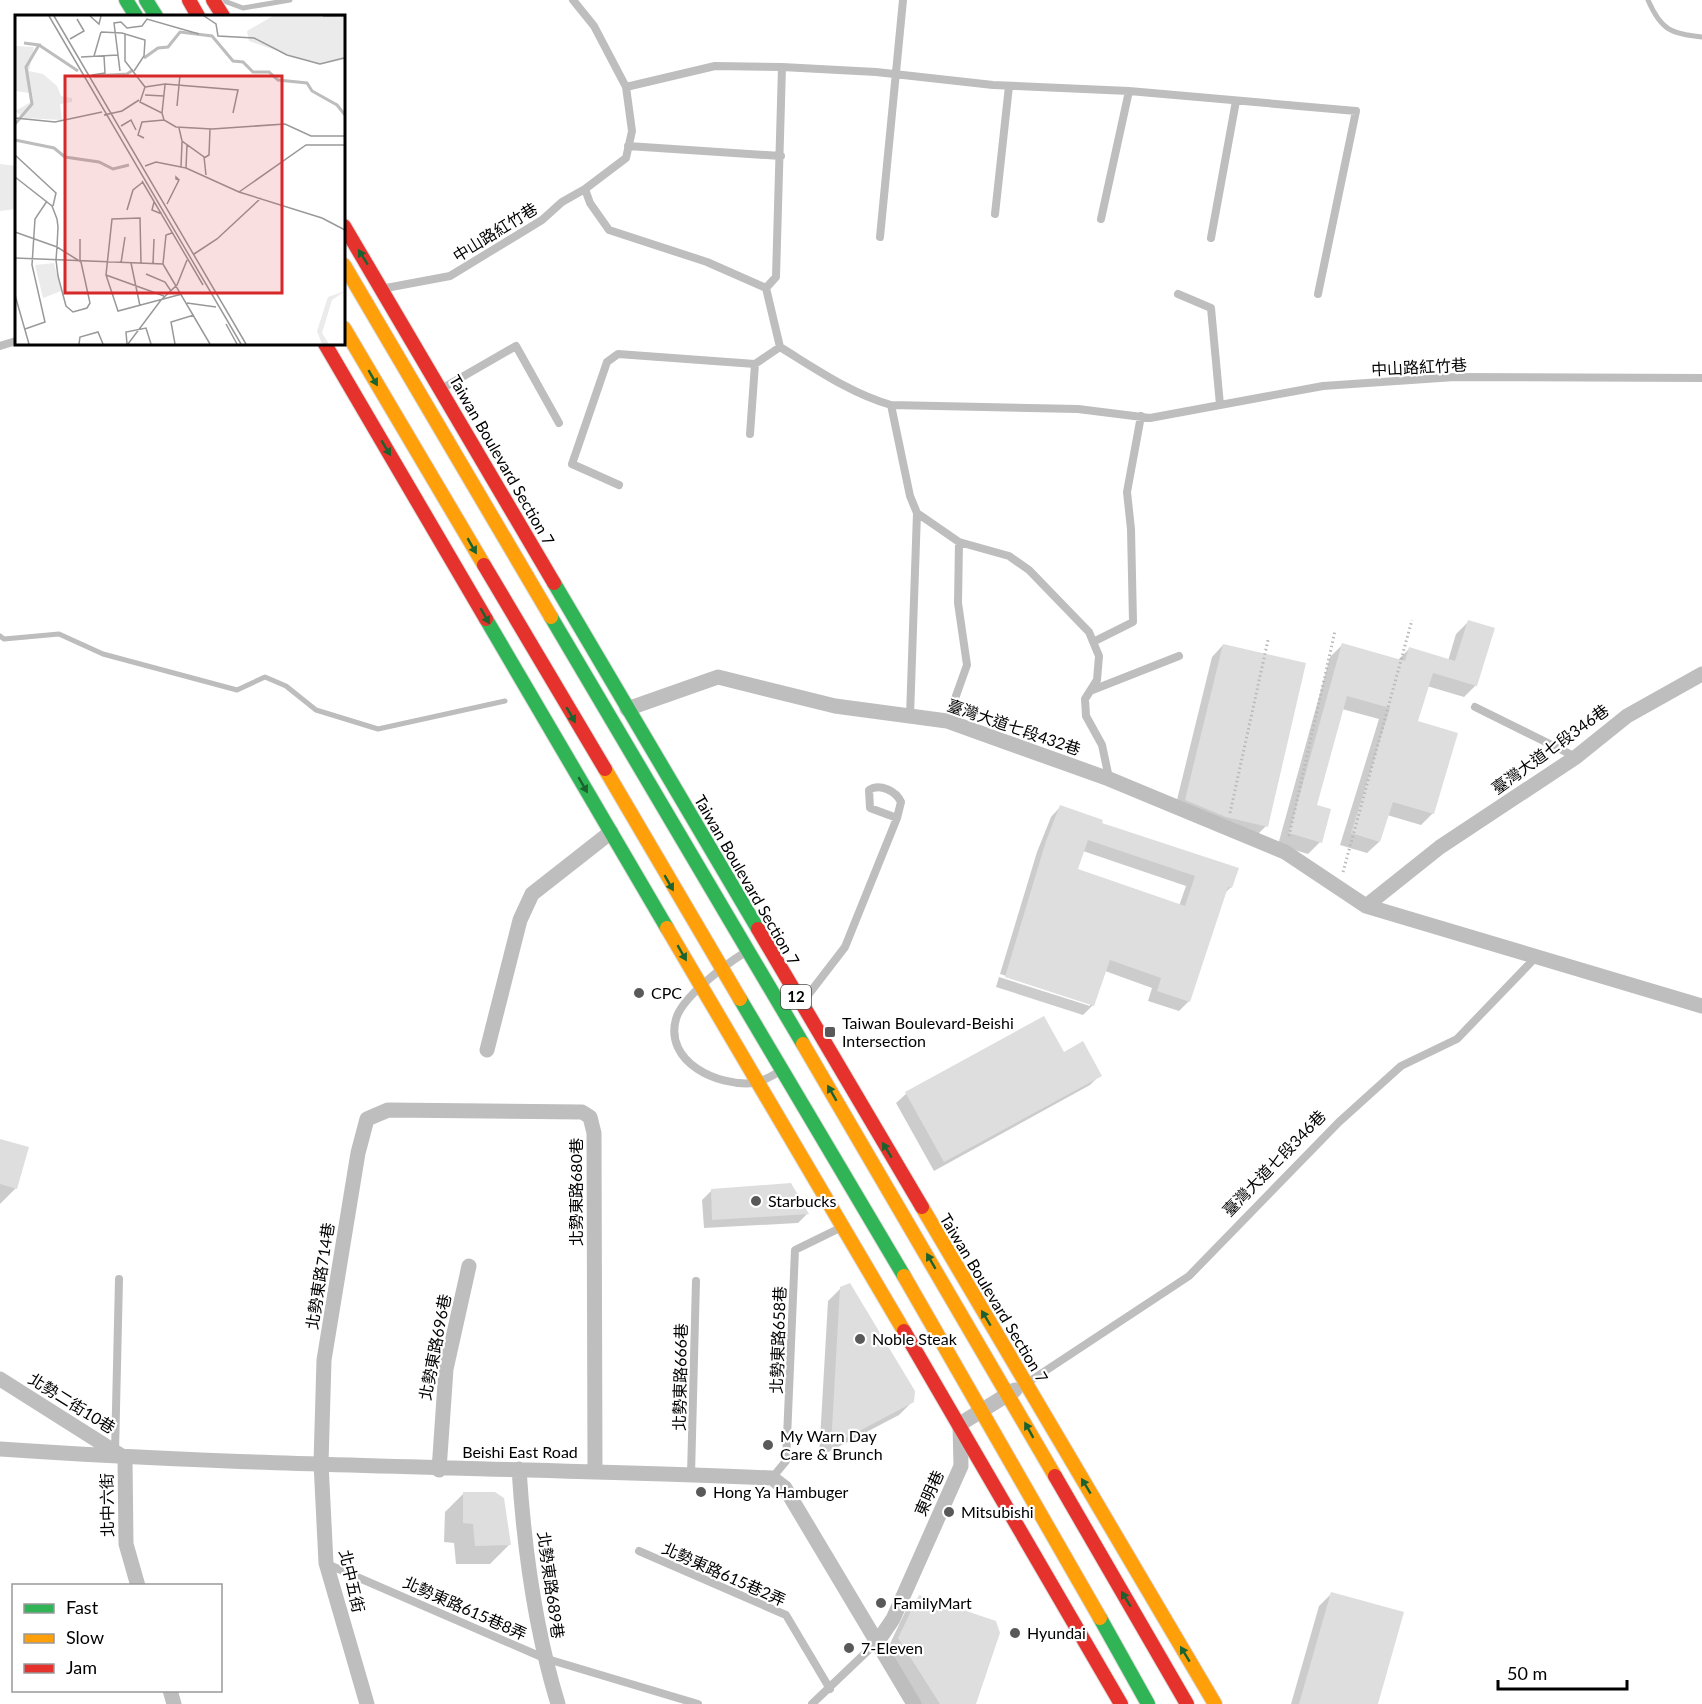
<svg xmlns="http://www.w3.org/2000/svg" width="1702" height="1704" viewBox="0 0 1702 1704" font-family="Lato,'Noto Sans TC',sans-serif">
  <style>
    .green { fill: #ebebeb }
    .shadow { fill: #0003; fill-rule: evenodd }
    .lines { fill: none; stroke-linecap: round; stroke-linejoin: round }
    .stream { stroke: #bdbdbd; stroke-width: 5 }
    .building { fill: #dedede; fill-rule: evenodd }
    .fast-casing { stroke: #dbdbdb; stroke-width: 16 }
    .slow-casing { stroke: #dbdbdb; stroke-width: 16 }
    .jam-casing { stroke: #dbdbdb; stroke-width: 16 }
    .path { stroke: #b9b9b9; stroke-width: 3; stroke-dasharray: 1.5 3; stroke-linecap: butt }
    .lane { stroke: #bebebe; stroke-width: 8 }
    .street { stroke: #bebebe; stroke-width: 15 }
    .fast { stroke: #30b455; stroke-width: 14 }
    .slow { stroke: #ff9f0a; stroke-width: 14 }
    .jam { stroke: #e5322d; stroke-width: 14 }
    .oneway { fill: #1a632f }
    .poi-dot { fill: #595959; stroke: #fff; stroke-width: 2 }
    .labels { text-anchor: middle; stroke-width: 4.5; stroke-linejoin: round; paint-order: stroke }
    .shield { fill: #fff; stroke: #4c4c4c; stroke-width: 1.5 }
    .shield-label { font-size: 15px; font-weight: bold; fill: #000 }
    .street-label { font-size: 16px; fill: #000; stroke: #fff }
    .poi-label { font-size: 16px; fill: #000; stroke: #fff; text-anchor: start }
    .inset-river { fill: none; stroke: #bdbdbd; stroke-width: 3 }
    .inset-road { fill: none; stroke: #999; stroke-width: 1.5 }
    .view { fill: #d62828; fill-opacity: 0.15; stroke: #d62828; stroke-width: 3 }
    .inset-edge { fill: none; stroke: #000; stroke-width: 3 }
  </style>
  <rect width="100%" height="100%" fill="#fff"/>
  <path class="green" d="M0 164 16 166V209L0 211Z"/>
  <path class="shadow" d="M1468 622 1476 685 1464 697 1427 686 1416 722 1433 813 1421 825 1387 815 1379 842 1367 853 1340 845 1379 719 1342 709 1315 806 1320 842 1308 854 1278 845 1330 657 1342 645 1398 660 1409 649 1448 661 1456 634Z
    M1223 645 1266 826 1255 837 1174 812 1212 657Z
    M1060 807 1231 887 1223 895 1189 1001 1179 1011 1148 1001 1152 988 1105 971 1093 1005 1083 1015 996 987 999 977 1090 1006V1003L1000 974 1037 852 1051 817ZM1083 851 1186 886 1179 906 1077 870Z
    M1043 1018 1063 1054 1100 1075 1090 1085 934 1171 896 1103 906 1094Z
    M0 1141 16 1188 0 1204Z
    M712 1190 807 1214 798 1223 704 1228 702 1200Z
    M841 1288 913 1401 899 1415 819 1457 828 1301Z
    M464 1493 509 1545 490 1564H456L454 1543 444 1542 445 1512Z
    M1332 1593 1377 1704H1291L1319 1606Z
    M919 1597 974 1704H919L886 1652 906 1610Z"/>
  <g class="lines">
    <path class="stream" d="M1648 0C1661 30 1671 34 1702 37
      M224 1 243 8 290 0
      M0 636 4 639 59 634 103 654 237 690 265 677 286 686 316 710 378 729 505 701"/>
  </g>
  <path class="building" d="M1468 620 1495 628 1477 686 1433 673 1418 721 1458 733 1434 814 1393 802 1380 842 1351 833 1390 708 1347 696 1317 805 1331 809 1322 843 1289 833 1342 643 1405 661 1409 647 1455 661Z
    M1223 644 1306 663 1268 827 1226 817 1185 800Z
    M1060 805 1103 820 1102 823 1239 868 1232 888 1228 887 1190 1002 1157 991 1161 978 1110 960 1094 1006 1005 977 1046 841ZM1088 840 1195 876 1185 906 1078 869Z
    M1044 1016 1064 1052 1083 1041 1102 1076 944 1162 905 1092Z
    M0 1139 29 1147 17 1189 0 1184Z
    M791 1183 809 1214 712 1220 711 1189Z
    M850 1283 915 1391 914 1402 831 1446 840 1287Z
    M463 1492H495L504 1498 511 1545 475 1546 473 1524 463 1523Z
    M1331 1592 1404 1612 1378 1704H1299Z
    M919 1595 996 1621 1000 1633 976 1704H940L898 1638Z"/>
  <g class="lines">
    <defs>
      <path id="fast" d="M126 0 136 16
        M146 0 156 16
        M554 583 758 929
        M551 617 803 1044
        M486 619 667 928
        M740 999 904 1276
        M1100 1618 1148 1704"/>
      <path id="slow" d="M344 265 551 617
        M344 328 484 565
        M605 769 740 999
        M667 928 904 1331
        M803 1044 1055 1476
        M922 1207 1215 1704
        M904 1276 1100 1618"/>
      <path id="jam" d="M189 0 198 16
        M213 0 223 16
        M344 226 554 583
        M325 344 486 619
        M484 565 605 769
        M758 929 922 1207
        M904 1331 1121 1704
        M1055 1476 1187 1704"/>
    </defs>
    <use href="#fast" class="fast-casing"/>
    <use href="#slow" class="slow-casing"/>
    <use href="#jam" class="jam-casing"/>
    <path class="path" d="M1230 813 1268 640
      M1289 836 1335 631
      M1343 872 1412 620"/>
    <path class="lane" d="M573 0 594 26 626 87 632 131 626 158 585 189 590 203 609 230 707 262 766 288 780 347C816 369 850 393 891 405L1078 409 1150 418 1323 386 1455 377 1702 378
      M626 87 715 66 782 67 876 72 993 85 1129 91 1356 111 1318 294
      M628 146 781 156
      M995 214 1009 86
      M1101 219 1129 91
      M880 237 903 0
      M1211 238 1236 101
      M386 288 450 276 542 220 562 202 585 189
      M766 288 776 277 782 67
      M1178 294 1211 308 1220 405
      M0 346 16 341
      M443 388 516 346 559 423
      M891 405 910 496 917 513 959 542 1009 556 1029 570 1089 632 1099 656 1097 680 1085 699 1086 716 1102 745 1109 778
      M750 434 755 364
      M619 485 572 464 607 362 618 354 755 364 780 347
      M1093 642 1133 622 1131 529 1127 492 1141 416
      M1090 691 1179 656
      M1475 707 1576 757
      M910 716 917 513
      M947 721 967 665 958 603 959 542
      M744 953C725 965 682 997 676 1019 664 1062 718 1087 754 1083 762 1082 771 1076 779 1072
      M805 999 845 947 897 818 901 802C896 791 880 783 869 790L870 808 897 818
      M1030 1381 1189 1276 1339 1122 1401 1066 1457 1039 1536 957
      M115 1452 119 1279
      M691 1475 696 1281
      M772 1478 786 1461 795 1250 840 1228
      M639 1551 786 1615 830 1689
      M327 1564 544 1658 698 1704
      M812 1704 878 1641"/>
    <path class="street" d="M627 709 718 677 835 706 947 721 1109 779 1285 852 1366 906 1702 1006
      M1366 906 1440 847 1576 757 1627 716 1702 674
      M487 1050 520 920 532 894 611 832
      M0 1379 125 1458 126 1544 138 1586
      M0 1449C257 1467 515 1467 772 1478L785 1488 914 1704
      M519 1469C524 1548 535 1629 558 1704
      M439 1470 446 1369 469 1266
      M878 1641 893 1619 961 1466 960 1424 1015 1390
      M170 1690 174 1704
      M367 1704 326 1563 321 1463 324 1360 358 1153 367 1119 388 1110 582 1112 590 1117 594 1133 595 1471"/>
    <use href="#fast" class="fast"/>
    <use href="#slow" class="slow"/>
    <use href="#jam" class="jam"/>
  </g>
  <defs><path id="oneway-solid" d="M-6-.8H1V-3.2L6.5 0L1 3.2V.8H-6Z" transform="scale(1.5)"/></defs>
  <g class="oneway">
    <use href="#oneway-solid" transform="translate(363 257) rotate(-122)"/>
    <use href="#oneway-solid" transform="translate(373 378) rotate(60)"/>
    <use href="#oneway-solid" transform="translate(386 448) rotate(59)"/>
    <use href="#oneway-solid" transform="translate(472 546) rotate(60)"/>
    <use href="#oneway-solid" transform="translate(485 616) rotate(60)"/>
    <use href="#oneway-solid" transform="translate(571 715) rotate(60)"/>
    <use href="#oneway-solid" transform="translate(583 785) rotate(60)"/>
    <use href="#oneway-solid" transform="translate(669 883) rotate(60)"/>
    <use href="#oneway-solid" transform="translate(682 953) rotate(60)"/>
    <use href="#oneway-solid" transform="translate(832 1093) rotate(-120)"/>
    <use href="#oneway-solid" transform="translate(887 1150) rotate(-121)"/>
    <use href="#oneway-solid" transform="translate(931 1261) rotate(-120)"/>
    <use href="#oneway-solid" transform="translate(986 1318) rotate(-121)"/>
    <use href="#oneway-solid" transform="translate(1029 1430) rotate(-119)"/>
    <use href="#oneway-solid" transform="translate(1086 1486) rotate(-121)"/>
    <use href="#oneway-solid" transform="translate(1126 1599) rotate(-121)"/>
    <use href="#oneway-solid" transform="translate(1185 1654) rotate(-121)"/>
  </g>
  <g class="poi-dot">
    <circle cx="639" cy="993" r="6"/>
    <rect x="824" y="1026" width="12" height="12" rx="3"/>
    <circle cx="756" cy="1201" r="6"/>
    <circle cx="860" cy="1339" r="6"/>
    <circle cx="768" cy="1445" r="6"/>
    <circle cx="701" cy="1492" r="6"/>
    <circle cx="949" cy="1512" r="6"/>
    <circle cx="881" cy="1603" r="6"/>
    <circle cx="1015" cy="1633" r="6"/>
    <circle cx="849" cy="1648" r="6"/>
  </g>
  <g class="labels">
    <rect class="shield" x="781" y="985" width="30" height="24" rx="4.5"/>
    <g class="shield-label">
      <text x="796" y="1002">12</text>
    </g>
    <g class="street-label">
      <text transform="translate(495 232) rotate(-32)" y="6">中山路紅竹巷</text>
      <text transform="translate(1419 367) rotate(-3)" y="6">中山路紅竹巷</text>
      <text transform="translate(502 460) rotate(60)" y="6">Taiwan Boulevard Section 7</text>
      <text transform="translate(1014 727) rotate(19)" y="6">臺灣大道七段432巷</text>
      <text transform="translate(1550 749) rotate(-36)" y="6">臺灣大道七段346巷</text>
      <text transform="translate(747 880) rotate(60)" y="6">Taiwan Boulevard Section 7</text>
      <text transform="translate(1274 1163) rotate(-46)" y="6">臺灣大道七段346巷</text>
      <text transform="translate(576 1192) rotate(-90)" y="6">北勢東路680巷</text>
      <text transform="translate(320 1276) rotate(-81)" y="6">北勢東路714巷</text>
      <text transform="translate(994 1298) rotate(59)" y="6">Taiwan Boulevard Section 7</text>
      <text transform="translate(778 1340) rotate(-88)" y="6">北勢東路658巷</text>
      <text transform="translate(435 1347) rotate(-79)" y="6">北勢東路696巷</text>
      <text transform="translate(680 1377) rotate(-89)" y="6">北勢東路666巷</text>
      <text transform="translate(72 1403) rotate(32)" y="6">北勢二街10巷</text>
      <text x="520" y="1458">Beishi East Road</text>
      <text transform="translate(929 1493) rotate(-66)" y="6">東明巷</text>
      <text transform="translate(107 1505) rotate(-91)" y="6">北中六街</text>
      <text transform="translate(724 1574) rotate(24)" y="6">北勢東路615巷2弄</text>
      <text transform="translate(352 1581) rotate(77)" y="6">北中五街</text>
      <text transform="translate(551 1585) rotate(82)" y="6">北勢東路689巷</text>
      <text transform="translate(465 1608) rotate(24)" y="6">北勢東路615巷8弄</text>
    </g>
    <g class="poi-label">
      <text x="651" y="999">CPC</text>
      <text x="842" y="1029">Taiwan Boulevard-Beishi<tspan x="842" dy="18">Intersection</tspan></text>
      <text x="768" y="1207">Starbucks</text>
      <text x="872" y="1345">Noble Steak</text>
      <text x="780" y="1442">My Warn Day<tspan x="780" dy="18">Care &amp; Brunch</tspan></text>
      <text x="713" y="1498">Hong Ya Hambuger</text>
      <text x="961" y="1518">Mitsubishi</text>
      <text x="893" y="1609">FamilyMart</text>
      <text x="1027" y="1639">Hyundai</text>
      <text x="861" y="1654">7-Eleven</text>
    </g>
  </g>
  <g transform="translate(15 15)">
    <rect width="330" height="330" fill="#fff"/>
    <path d="M258 1H330V44L304 50 234 26 232 16ZM0 31 19 32 14 56 28 59 42 71 46 81 57 83V87L45 89 47 105 9 103 0 96 16 87 14 78 0 76ZM39 248 46 276 28 283 20 250ZM330 276 317 285 307 318 314 329H307L302 316 313 282Z" fill="#ebebeb"/>
    <path class="inset-river" d="M24 30 63 56M129 43 143 33 153 32 165 17 197 21 218 46 228 47 238 57H254L263 65 292 68 297 76 322 90 330 100M79 61 112 59 118 55M0 109 17 89 11 52 24 30 9 28M0 125 39 133 50 142 84 147 98 154 114 150"/>
    <path class="inset-road" d="M34 1 226 329M39 1 231 329M75 1 84 9 86 1M189 1 201 9 203 21 239 23 272 40 305 49 329 43M308 1H330M86 17 107 18 130 25 129 41 119 56M110 18V46L130 72 125 87 147 98 149 105 161 112 197 114 270 109 296 121H330M55 24 69 16 62 4M79 41 86 17M66 42 103 40M105 56 99 8 106 7 112 13 127 11 132 4 184 19M77 60 90 58 89 41M130 72 150 69 223 75 218 98M130 80 149 81M162 91 165 60M147 98 150 70M89 100 107 96 124 85M0 103 40 107 87 97M106 111 116 105 121 115M164 113 167 126 189 142 191 160M129 123 123 120 127 107 149 105M0 140 41 178 38 191M189 143 194 140 195 114M130 151 141 147 171 153 224 177 307 203 330 215M166 152 167 127M171 153 172 130M0 162 37 191 42 204 43 212 42 232 41 245 43 261 51 291 58 297 72 293 75 288 66 247 42 232 0 217M127 166 188 270M224 177 291 130H330M139 187 137 195 147 199M152 189 164 165 161 162V164L164 165M112 195 118 175 128 167M179 239 202 224 246 183M0 243 148 249 195 329M65 246V224M106 248 110 222M116 248 125 291M126 248 125 203 97 204 91 260 103 296 167 279M138 249 139 224M148 249 151 220 157 218M131 259 150 267 156 276M91 260 149 281M0 280 14 329M172 288 201 292M211 309 222 329M10 314 30 307 17 250 20 204 32 186M64 329 65 322 83 317 88 329M112 329 111 317 131 313 136 329M113 329 146 285 162 270 172 245M160 329 156 307 179 300"/>
    <path class="view" d="M50 61H267V278H50Z"/>
    <rect width="330" height="330" class="inset-edge"/>
  </g>
  <rect x="12" y="1584" width="210" height="108" fill="#ffffff" stroke="#999999" stroke-width="1.5"/>
  <rect x="24" y="1604" width="30" height="9" fill="#30b455" stroke="#999999" stroke-width="1.5"/>
  <text x="66" y="1614" font-size="18" fill="#000000">Fast</text>
  <rect x="24" y="1634" width="30" height="9" fill="#ff9f0a" stroke="#999999" stroke-width="1.5"/>
  <text x="66" y="1644" font-size="18" fill="#000000">Slow</text>
  <rect x="24" y="1664" width="30" height="9" fill="#e5322d" stroke="#999999" stroke-width="1.5"/>
  <text x="66" y="1674" font-size="18" fill="#000000">Jam</text>
  <path d="M1498 1680v9h129v-9" fill="none" stroke="#000000" stroke-width="3"/>
  <text x="1507" y="1680" font-size="18" fill="#000000" stroke="#ffffff" stroke-width="4.5" paint-order="stroke">50 m</text>
</svg>
